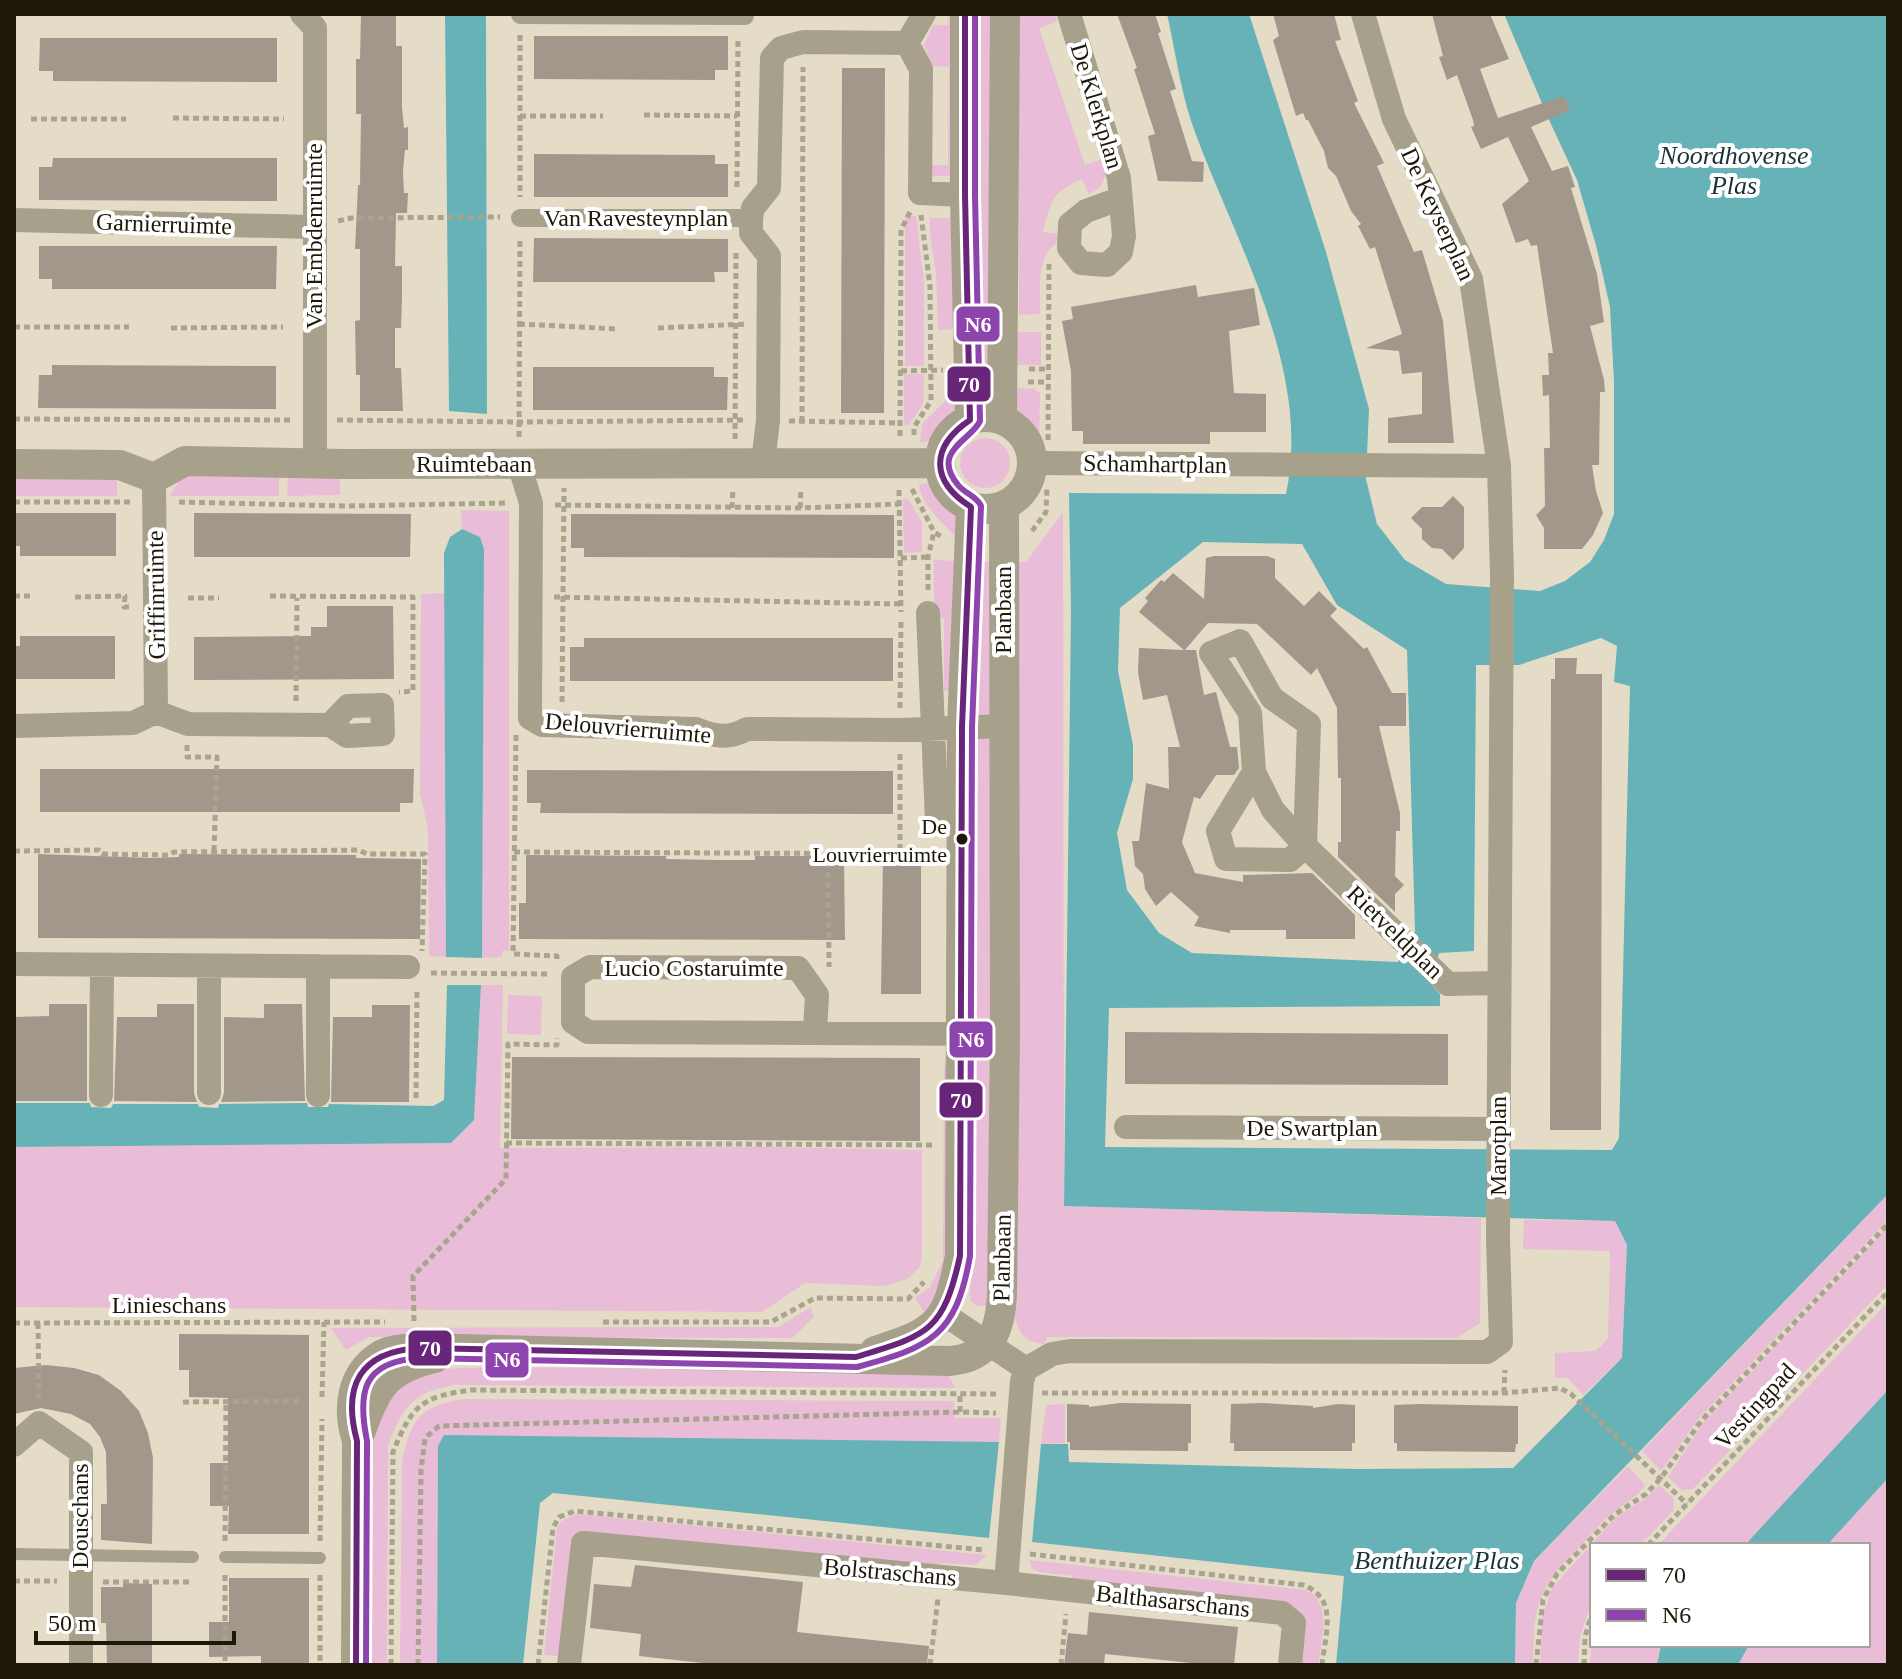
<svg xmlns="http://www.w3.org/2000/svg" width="1902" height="1679" viewBox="0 0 1902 1679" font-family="Georgia,serif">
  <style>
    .green { fill: #e9bcd7 }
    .water { fill: #67b2b7; fill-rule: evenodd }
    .building { fill: #a2978b }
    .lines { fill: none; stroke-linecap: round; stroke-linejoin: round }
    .path { stroke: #a9a390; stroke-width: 5; stroke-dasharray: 6 4; stroke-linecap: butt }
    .service { stroke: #a7a08a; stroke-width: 12 }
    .pedestrian { stroke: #a7a08a; stroke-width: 18 }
    .minor { stroke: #a7a08a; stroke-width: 24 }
    .tertiary { stroke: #a7a08a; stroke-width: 30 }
    .bus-1-casing { stroke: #fff; stroke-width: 12 }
    .bus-2-casing { stroke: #fff; stroke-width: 12 }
    .bus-1 { stroke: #68257a; stroke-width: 6 }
    .bus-2 { stroke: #8e44ad; stroke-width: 6 }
    .bus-dot { fill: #1d1808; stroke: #fff; stroke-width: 3 }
    .labels { text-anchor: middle; stroke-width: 8; stroke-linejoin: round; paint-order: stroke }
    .bus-label { font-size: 22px; fill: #1d1808; stroke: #fff; text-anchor: end }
    .street-label { font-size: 24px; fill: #1d1808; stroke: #fff }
    .water-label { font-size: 26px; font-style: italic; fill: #1a3237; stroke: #fff }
    .line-badge { stroke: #fff; stroke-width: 3 }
    .badge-label { font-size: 22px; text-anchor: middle; font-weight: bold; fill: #fff }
  </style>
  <rect width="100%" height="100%" fill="#e4dcc6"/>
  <path class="green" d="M949 14H957L958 176H932V165H948L949 67 932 66 924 45 933 25H948Z
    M977 14H998L994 363H979Z
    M1019 14H1056L1057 22 1039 28 1085 165 1103 159C1108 175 1105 187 1089 194L1082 179C1053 191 1050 202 1043 232L1059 234 1058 242C1035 258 1041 289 1040 314L1019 315Z
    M905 216H916L924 281V366H905Z
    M930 218H956V329L938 330 936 273 930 234Z
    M1018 332H1041V365H1016Z
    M904 374H924L923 404 909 425H904Z
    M1011 388 1035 389 1040 394 1039 444 1017 411Z
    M957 389C958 415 946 420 934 441L920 442 922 424Z
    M960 463a25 25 0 1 1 50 0a25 25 0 1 1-50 0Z
    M14 475H117V496H14Z
    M182 476 279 477V496H170Z
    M288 476H340V495L287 496Z
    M934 483 957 519V538C943 522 921 506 919 484Z
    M903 499H908L922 522V552L904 553Z
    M461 510 509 511V951L503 950 502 957 482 958 484 549 480 537 462 529Z
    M1063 512 1064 1206 1481 1218 1480 1323 1457 1338 1047 1337 1045 1344C1024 1342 1020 1335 1014 1315V563L1027 561Z
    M934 560 958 561 955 691H944V618H934Z
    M977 562H994L996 708 989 715 972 714Z
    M445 593 446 957 429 956 428 829 420 793 421 594Z
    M988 737 997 746 996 1010 988 1019 973 1020 974 738Z
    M481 985H503L500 1148 765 1147 922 1150V1254L920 1267 907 1279 884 1286 805 1283 762 1312 14 1307V1147L451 1143 474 1120Z
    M508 995 542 996 541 1035 507 1034Z
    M974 1043H989L995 1051 991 1304C982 1308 977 1307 970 1300Z
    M944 1065H955L953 1274 928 1318 915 1298 930 1287 943 1261Z
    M1888 1194V1220L1699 1418 1661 1471 1642 1451Z
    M1524 1220 1615 1221 1627 1245 1622 1358 1583 1395 1568 1378H1555V1353L1596 1351 1608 1338 1610 1251 1523 1249Z
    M1888 1227V1284L1693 1489 1682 1490 1668 1477 1703 1423Z
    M1888 1302V1390L1745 1545H1658Z
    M811 1307 814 1317 792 1338 369 1337 346 1350 331 1328 778 1327Z
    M942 1366 956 1388 457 1385C414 1390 402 1407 388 1446L387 1665H371V1433C390 1389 408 1373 456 1368Z
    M464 1399 954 1401V1418H1001L999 1442 438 1446 437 1665H400L402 1462C411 1419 419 1406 464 1399Z
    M1065 1404V1443L1041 1444 1046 1405Z
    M1628 1466 1645 1485C1638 1498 1623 1504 1612 1513 1601 1522 1592 1534 1582 1544 1537 1589 1534 1602 1533 1665H1515L1516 1603 1534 1561Z
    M1888 1478V1665H1738L1749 1645H1868V1545H1827Z
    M1659 1485 1674 1499 1673 1511 1640 1545H1592V1601L1580 1636 1578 1665H1540L1542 1619 1552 1588 1615 1518 1645 1499Z
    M577 1514 987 1555 975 1565 938 1563 937 1567 591 1533 558 1656 544 1655 557 1528 561 1521Z
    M1029 1560 1305 1590C1334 1601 1321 1641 1318 1665H1299C1302 1642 1311 1619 1289 1605L1073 1582 1072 1576 1039 1572 1032 1568Z
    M1592 1636V1645H1661L1657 1665H1590Z"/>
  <path class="water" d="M445 14H486L487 414 449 411Z
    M1167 14H1249L1326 252 1369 409 1366 479 1377 524 1405 560 1446 584 1540 591 1565 581 1590 562 1604 540 1614 514V382L1610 307 1597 249 1577 180 1550 122 1504 14H1888V1194L1534 1561 1516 1603 1515 1665H1336L1344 1576 1032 1542 1041 1444H1068L1069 1462 1357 1469 1513 1468 1622 1358 1627 1245 1615 1221 1064 1206 1071 610 1069 493 1286 494C1313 366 1232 238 1191 121 1180 87 1175 49 1167 14ZM1203 542 1302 544 1337 605 1407 650 1415 931 1398 962 1192 953 1159 933 1127 890 1117 833 1133 779V745L1118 671 1120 608ZM1601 638 1617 646 1614 682 1630 686 1619 1138 1612 1150 1105 1147 1109 1008 1440 1006V994L1430 983 1439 953 1474 951 1476 665H1519Z
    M462 529 480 537 484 549 482 958 446 957 444 553 450 537Z
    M447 985H481L474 1120 451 1143 14 1147V1103H90L91 1107 111 1108 113 1104H198L199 1107 218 1108 219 1104 307 1103 308 1107H328L329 1104 433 1106 444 1100Z
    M1888 1390V1478L1827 1545H1745Z
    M444 1435 999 1442 989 1538 553 1493 540 1503 523 1665H437L438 1446Z
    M1661 1645H1749L1738 1665H1657Z"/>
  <path class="building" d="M361 14H396V46H402V107L404 128 408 127V150H405L403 171 404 193H408L407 213H396L395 266H402V300L401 328H395V368H401L403 411H360V375H356L355 321 360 320V249H355L358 185H360L361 114H356V59H360Z
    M1117 14H1155L1161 32 1158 33 1176 89 1170 91 1192 161 1204 162 1203 182 1158 181 1148 136 1155 134 1134 69 1137 68Z
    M1273 14H1334L1341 40 1335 41 1358 101 1354 103 1384 163 1377 166 1414 252 1422 250 1443 321 1454 443H1388V418L1422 414V372L1402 374 1399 351 1366 348 1402 334 1375 247 1370 249 1358 226 1361 224 1351 211 1336 176 1328 168 1324 151 1308 120H1306L1303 113 1296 116 1273 40 1279 36Z
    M1432 14H1490L1509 59 1480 69 1498 118 1564 96 1570 110 1531 127 1552 171 1568 166 1575 187 1571 188 1597 274 1604 322 1590 326 1604 380 1605 392H1600L1599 465H1592L1596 491 1603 513 1593 535 1582 549H1544V528L1536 515 1545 506 1544 448H1550L1549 395 1543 396 1542 375H1549L1548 353H1553L1537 245 1531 246 1528 239 1516 243 1502 204 1529 181 1508 137 1481 149 1471 127 1474 126 1473 120 1457 75 1447 80 1439 57 1443 56Z
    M534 36H728V70H715V80L534 79Z
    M40 38H277V82L53 81V71H39Z
    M842 68H885L884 413H841Z
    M534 154 715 155V164H728V197H534Z
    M53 158H277V201L39 200V167H52Z
    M534 238 728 239V272H714L715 282H533Z
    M39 246H277L276 289H52V279H39Z
    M1196 285 1198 297 1254 288 1260 325 1229 331 1234 393 1266 394V432H1210V444H1083V431H1072L1071 371 1062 321 1073 319 1071 307Z
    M52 365 276 366V409L38 408 39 375H52Z
    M533 367H714V377H728L727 410H533Z
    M1453 496 1464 507V548L1453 560 1442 549 1432 548 1422 539V529L1411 518 1422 507H1442Z
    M14 513H116V556H20V546H14Z
    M194 513 411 514 410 557H194Z
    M571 514 894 515V558L584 557V548H571Z
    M1214 556H1267L1275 559V578L1304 606 1319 591 1337 609 1330 616 1364 649 1367 647 1392 693H1406V726H1379L1400 813V831H1396L1395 876 1404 885 1395 894V912L1338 857V842H1341V778H1338L1337 708 1317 668 1311 675 1257 624 1208 623 1185 650H1196L1204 695 1216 692 1230 747H1237L1239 768 1234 775H1216L1200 799 1194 797 1182 842 1195 873 1243 882V875L1312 873 1355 915V939H1286V930H1230V933L1194 926 1199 917 1171 892 1156 906 1145 889 1143 874 1135 866 1132 841H1139L1146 783 1169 789 1168 747H1180L1167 695 1143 700 1138 672 1139 648 1184 650 1139 612 1148 601 1145 598 1161 580 1164 582 1173 573 1204 599 1206 558Z
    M327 606H393L394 679 194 680V637L311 636V627H327Z
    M20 636H115V679H14V646H20Z
    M584 638H893V681H570V647H584Z
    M1555 658H1577L1576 674H1602L1601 1130H1550L1551 679H1555Z
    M40 769H414L413 803H400V812H40Z
    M527 770 893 771V814L540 813 541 803H527Z
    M38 854 153 858 179 857V854L356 855V858L421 859 420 939 38 938Z
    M526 855 666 856V859L717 860H755V856H844L845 940 519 939V903H526Z
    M883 856H921V994H881Z
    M49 1004H87V1101H14V1017L49 1016Z
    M157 1004H194V1093L197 1102 114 1101 117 1017H157Z
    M264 1004H302L305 1101 221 1102 224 1093V1017L264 1018Z
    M372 1005H410L409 1102H331L333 1017H372Z
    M1125 1032 1448 1034V1085L1125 1084Z
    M512 1057 920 1058V1141L511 1139Z
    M179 1334 309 1335V1534H228L229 1506H210V1463H228V1398L189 1397V1370H179Z
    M46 1365 74 1368 99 1375 121 1391 139 1411 148 1433 153 1458 152 1544 101 1540V1504H107L106 1452 100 1437 90 1424 71 1414 41 1408 14 1414V1368Z
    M1120 1403 1191 1404V1443H1188V1451L1070 1450V1442H1067V1404L1089 1405V1407Z
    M1263 1403 1313 1406V1408L1338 1404 1355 1405V1443H1352V1451H1234V1443H1230L1231 1404Z
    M1419 1404 1518 1406V1444H1516L1515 1452 1397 1451V1443H1394V1405Z
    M635 1565 803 1582 797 1632 929 1646 927 1665H721L639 1656 641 1634 590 1628 594 1584 631 1587Z
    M229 1578H309V1665H261V1656L209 1657V1622H229Z
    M123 1583 152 1584V1665H107L106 1623H101V1587H123Z
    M1089 1612 1238 1627 1234 1665H1210L1105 1654 1104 1665H1064L1068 1633 1087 1635Z"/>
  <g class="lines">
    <path class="path" d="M520 35V197
      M644 115 737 116
      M520 116H603
      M173 118 284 119
      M31 119H126
      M737 187 738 37
      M338 221 351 218 500 217
      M519 324 617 329
      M14 327H129
      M171 328 283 327
      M658 328 747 324
      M1029 369H1048
      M901 371 943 370
      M1028 382H1048
      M14 419 291 420
      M337 420 519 422 747 420
      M789 421 900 423
      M802 422 803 67
      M914 435V427L931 401 930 286 921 215
      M900 436 901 230 910 212
      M519 437 520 239
      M735 439 736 253
      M1048 440 1049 262
      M912 489 934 532 942 537
      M899 490 901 612
      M14 502H133
      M179 502 345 506 509 503
      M555 505 800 508 900 504
      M732 508 733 489
      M800 508 801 489
      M1032 531 1046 512 1047 486
      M901 558 928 557
      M928 590V557L934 532
      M14 596H30
      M270 596 413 597V691L399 692
      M75 597 125 596 124 607H131
      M554 597 901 604
      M188 598H219
      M296 701 297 598
      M562 702 564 488
      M900 708 901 622
      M516 735 513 954 557 956V960
      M187 745V757H217L214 851
      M900 754V853
      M14 851 99 850 102 854 169 855 174 852 359 850 367 854H425L422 951
      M514 852 937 854
      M828 852 829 967
      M431 973 549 974
      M416 1098 417 990
      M506 1143 933 1145
      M414 1321 413 1276 506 1179 508 1044 557 1045V1038
      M603 1322H771L815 1298 908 1299 924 1282
      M14 1323 385 1322
      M38 1323 39 1402
      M1042 1393H1504L1560 1388 1571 1394 1687 1504
      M1504 1393 1505 1370
      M322 1397 324 1322
      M183 1402 299 1401
      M960 1412V1395
      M225 1541 226 1402
      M320 1541 322 1419
      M1648 1545 1888 1292
      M1030 1554 1303 1585C1339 1598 1325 1635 1322 1665
      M225 1575V1661
      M320 1575V1665
      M14 1581H57
      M103 1582H193
      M391 1665 393 1452C412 1406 420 1397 471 1390L996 1394
      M418 1665 421 1470 425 1438 439 1426 960 1412 996 1413
      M538 1665 553 1528 559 1517 575 1511 984 1550
      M930 1665 938 1598
      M1061 1665 1066 1614
      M1536 1665 1543 1600 1557 1574 1614 1515 1646 1494 1661 1478 1701 1421 1888 1224
      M1584 1665 1585 1637 1592 1613"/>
    <path class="service" d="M14 1554 193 1557
      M225 1557 320 1558"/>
    <path class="pedestrian" d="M520 15 745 16
      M520 218H751"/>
    <path class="minor" d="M302 14 315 28V463
      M924 14 907 43 921 69 920 193 965 195
      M1069 14 1119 178 1124 236 1121 252 1107 265 1081 263 1069 248 1070 224 1086 211 1119 199
      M14 220 314 227
      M763 463 768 420 769 256 751 233V218L753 208 769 188 772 58 781 48 803 42 907 43
      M1032 463 1499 466
      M519 464 531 503 530 718 542 725 696 729C715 737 729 739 747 729L900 730 1003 726
      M154 478 156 712
      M928 613 937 820
      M1240 641 1272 698 1309 724 1305 846 1290 860 1226 859 1218 831 1254 772 1250 713 1211 653Z
      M14 726 133 723 156 712 188 724 330 725 347 736 383 734 382 705 348 706 330 725
      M1254 772 1273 810 1305 846 1448 984 1499 983
      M14 964 408 967
      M815 1031 817 995 798 968 590 967 573 977V1022L588 1032 1005 1034
      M209 1093V966
      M101 1095 102 965
      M318 1095V966
      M1126 1127 1498 1129
      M1026 1369 1052 1354 1070 1351 1487 1352 1501 1342 1498 1238 1502 575 1499 466 1471 279 1394 119 1363 14
      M14 1445 39 1423 81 1452V1665
      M1006 1583 1282 1613 1294 1623 1290 1665
      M569 1665 583 1543 1006 1583 1022 1381 1026 1369 944 1314"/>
    <path class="tertiary" d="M965 14V195L970 420
      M940 463a46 46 0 1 1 92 0a46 46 0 1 1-92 0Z
      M1002 420 1005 14
      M14 464 120 465 154 478 185 461 344 464 940 463
      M875 1351C939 1331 947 1323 960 1256L962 727 971 507
      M361 1431C376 1387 387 1369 435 1358
      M356 1665 357 1441C347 1410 350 1374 381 1355 392 1349 407 1349 419 1348L949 1361C991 1358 1001 1329 1002 1292L1005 1034 1004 506"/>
    <defs>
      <path id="bus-1" d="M356 1665 357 1441C342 1385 360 1352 419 1348L856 1357C927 1335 943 1333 960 1256L962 727 971 507C930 481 930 447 970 420L965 195V14"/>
      <path id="bus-2" d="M366 1665 367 1441C357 1391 363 1362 419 1358L857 1367C931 1347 956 1336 970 1256L972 727 981 506C977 496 965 494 958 485 930 451 972 440 980 421L975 195V14"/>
    </defs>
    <use href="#bus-1" class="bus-1-casing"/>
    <use href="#bus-2" class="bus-2-casing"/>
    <use href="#bus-1" class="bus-1"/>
    <use href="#bus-2" class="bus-2"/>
  </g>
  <circle class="bus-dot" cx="962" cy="839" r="7"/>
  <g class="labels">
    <g class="bus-label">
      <text x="947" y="834">De<tspan x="947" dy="28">Louvrierruimte</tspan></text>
    </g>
    <g class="street-label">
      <text transform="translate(1097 106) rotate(73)" y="8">De Klerkplan</text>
      <text transform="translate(1438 214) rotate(65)" y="8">De Keyserplan</text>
      <text x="636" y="226">Van Ravesteynplan</text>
      <text transform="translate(164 224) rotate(2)" y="8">Garnierruimte</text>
      <text transform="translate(314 236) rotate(-90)" y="8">Van Embdenruimte</text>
      <text x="474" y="472">Ruimtebaan</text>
      <text transform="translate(1155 464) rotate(1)" y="8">Schamhartplan</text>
      <text transform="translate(156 595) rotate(-91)" y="8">Griffinruimte</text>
      <text transform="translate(1003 610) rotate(-90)" y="8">Planbaan</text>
      <text transform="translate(628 728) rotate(5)" y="8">Delouvrierruimte</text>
      <text transform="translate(1395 932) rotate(44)" y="8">Rietveldplan</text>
      <text x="694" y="976">Lucio Costaruimte</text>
      <text x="1312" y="1136">De Swartplan</text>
      <text transform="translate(1498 1146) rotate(-90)" y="8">Marotplan</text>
      <text transform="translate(1002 1258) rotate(-89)" y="8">Planbaan</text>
      <text x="169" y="1313">Linieschans</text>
      <text transform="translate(1755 1406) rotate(-47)" y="8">Vestingpad</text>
      <text transform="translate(80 1516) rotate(-90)" y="8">Douschans</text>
      <text transform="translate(890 1572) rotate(5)" y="8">Bolstraschans</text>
      <text transform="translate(1173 1601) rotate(6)" y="8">Balthasarschans</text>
    </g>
    <g class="water-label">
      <text x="1734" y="164">Noordhovense<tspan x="1734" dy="30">Plas</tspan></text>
      <text x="1437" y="1569">Benthuizer Plas</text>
    </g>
  </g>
  <g class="line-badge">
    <rect x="955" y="305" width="46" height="38" rx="8" fill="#8e44ad"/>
    <rect x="946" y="365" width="46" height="38" rx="8" fill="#68257a"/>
    <rect x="948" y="1020" width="46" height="39" rx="8" fill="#8e44ad"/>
    <rect x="938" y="1081" width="46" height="38" rx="8" fill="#68257a"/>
    <rect x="407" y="1329" width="46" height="38" rx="8" fill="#68257a"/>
    <rect x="484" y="1341" width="46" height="38" rx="8" fill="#8e44ad"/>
  </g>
  <g class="badge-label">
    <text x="978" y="332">N6</text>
    <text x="969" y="392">70</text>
    <text x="971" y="1047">N6</text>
    <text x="961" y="1108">70</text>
    <text x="430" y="1356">70</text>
    <text x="507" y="1367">N6</text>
  </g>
  <rect width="1902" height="1679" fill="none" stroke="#1d1808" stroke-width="32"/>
  <rect x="1590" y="1543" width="280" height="104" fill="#ffffff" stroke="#a5a39c" stroke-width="2"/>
  <rect x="1606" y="1569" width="40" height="12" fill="#68257a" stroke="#a5a39c" stroke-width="2"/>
  <text x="1662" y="1583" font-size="24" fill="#1d1808">70</text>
  <rect x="1606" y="1609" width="40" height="12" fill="#8e44ad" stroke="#a5a39c" stroke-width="2"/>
  <text x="1662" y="1623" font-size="24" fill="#1d1808">N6</text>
  <path d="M36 1631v12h198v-12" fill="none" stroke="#1d1808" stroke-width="4"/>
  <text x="48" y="1631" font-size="24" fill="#1d1808" stroke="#ffffff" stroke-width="6" paint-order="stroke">50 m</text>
</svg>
